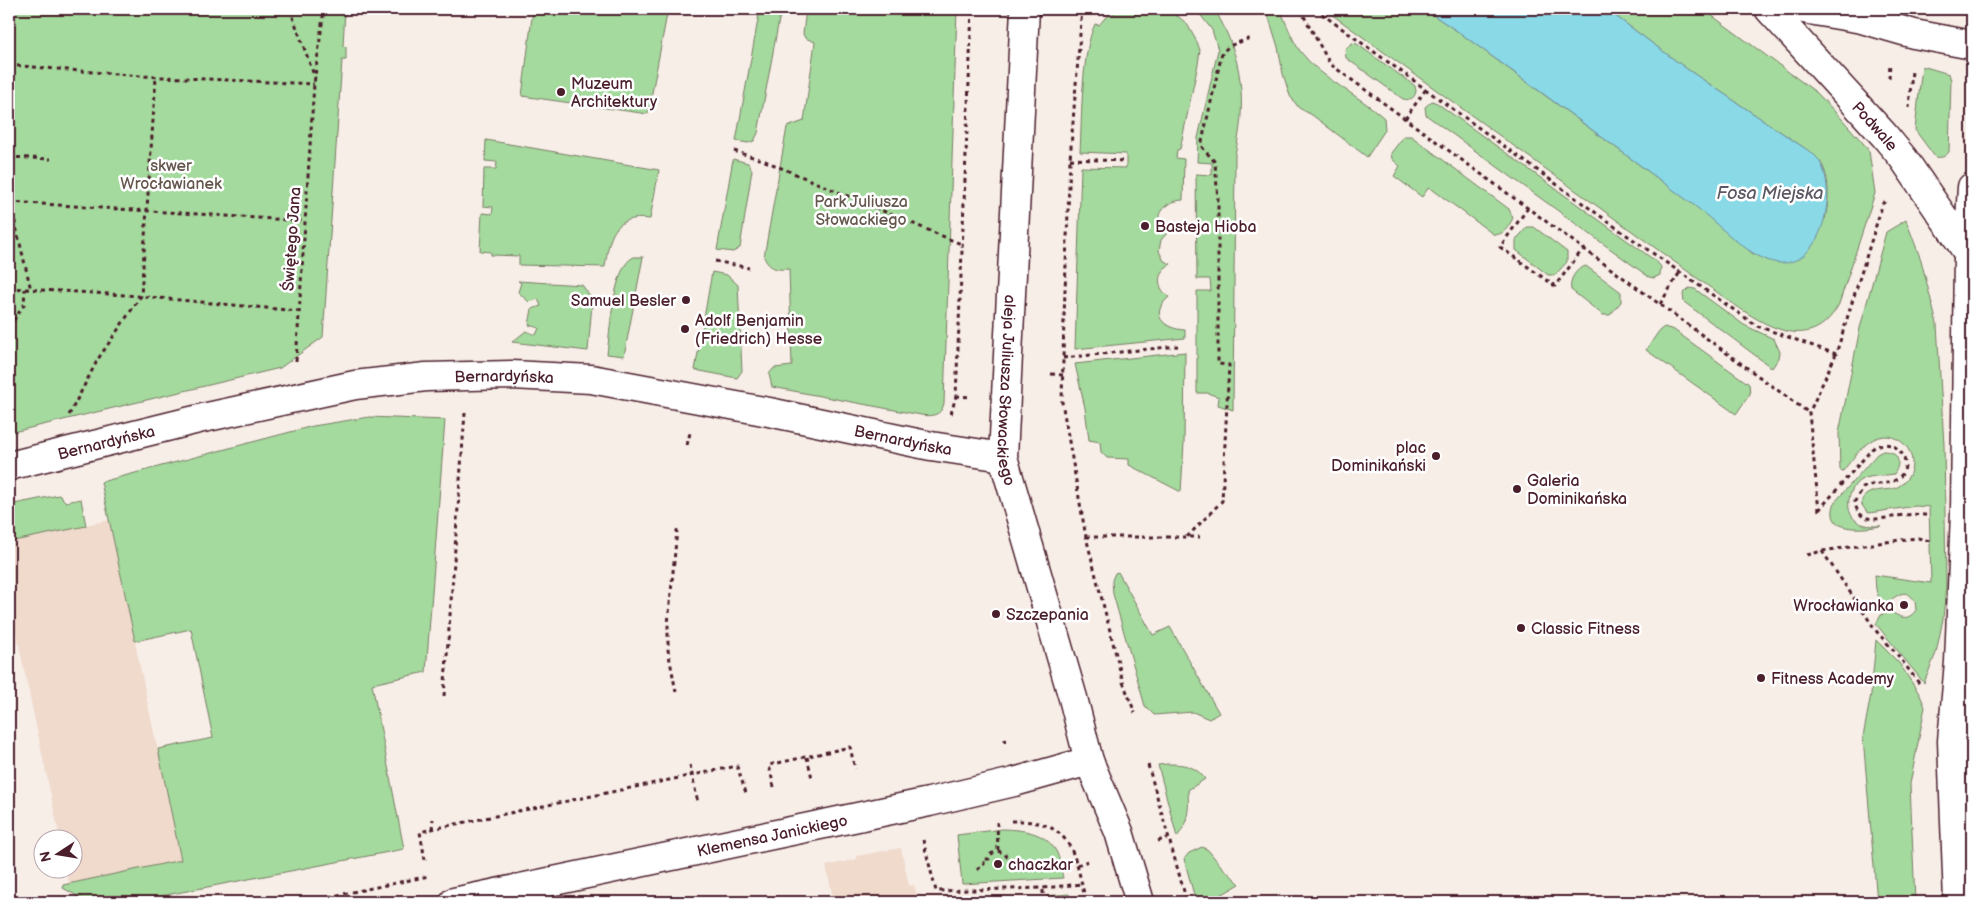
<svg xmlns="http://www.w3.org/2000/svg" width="1981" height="911" viewBox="0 0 1981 911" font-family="'Balsamiq Sans',sans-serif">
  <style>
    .built { fill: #efdacc }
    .green { fill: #a4da9d; stroke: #777c64 }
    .water { fill: #8ad9e7; stroke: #708f9c }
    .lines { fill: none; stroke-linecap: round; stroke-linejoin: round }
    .minor-casing { stroke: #4a1f2b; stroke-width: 31 }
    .tertiary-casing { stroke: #4a1f2b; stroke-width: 31 }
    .secondary-casing { stroke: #4a1f2b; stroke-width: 31 }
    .path { stroke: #4a1f2b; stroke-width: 3; stroke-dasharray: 4 4; stroke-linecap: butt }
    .minor { stroke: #fff; stroke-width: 28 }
    .tertiary { stroke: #fff; stroke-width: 28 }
    .secondary { stroke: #fff; stroke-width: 28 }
    .poi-dot { fill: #4a1f2b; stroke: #fff; stroke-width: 2 }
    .labels { text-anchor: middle; stroke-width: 5; stroke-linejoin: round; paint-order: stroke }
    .poi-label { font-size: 16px; fill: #4a1f2b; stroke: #fff; text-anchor: start }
    .street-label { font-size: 16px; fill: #4a1f2b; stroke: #fff }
    .park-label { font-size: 16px; fill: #65574d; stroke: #fff }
    .water-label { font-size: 18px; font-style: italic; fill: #5d5763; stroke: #fff }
  </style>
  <rect width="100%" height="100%" fill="#f8eee8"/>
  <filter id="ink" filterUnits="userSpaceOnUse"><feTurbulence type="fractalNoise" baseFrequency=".02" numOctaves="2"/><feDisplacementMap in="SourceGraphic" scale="10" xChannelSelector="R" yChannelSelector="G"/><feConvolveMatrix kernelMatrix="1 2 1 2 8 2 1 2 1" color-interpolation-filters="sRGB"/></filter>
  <g filter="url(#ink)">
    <path class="built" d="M109 520 181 860 69 884 66 869 72 868V838H60L9 599V542Z
      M901 848 909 886 914 885 919 902H834L826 866 857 859 856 856Z"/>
    <path class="green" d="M9 9H345L343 46 346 47V60H342L323 337 280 368 9 433Z
      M533 9H668L648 114 522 96Z
      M760 9H781L758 133 754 141 748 143 736 141Z
      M806 9H957L944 403C942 415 932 417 921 415L772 387 769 374 774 368 792 366 789 269C777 270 769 269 764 257L787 127 804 121 815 42 805 38 803 34Z
      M1121 9H1160L1167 11 1179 17 1187 24 1197 42 1200 50 1198 64 1180 149 1177 150 1176 158 1184 159 1183 200C1164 201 1148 218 1168 232L1161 240 1159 251 1164 261 1171 264C1156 271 1156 288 1169 297 1149 314 1163 329 1185 330V338L1075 349 1081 167 1126 168V154L1080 152C1082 117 1081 54 1095 24L1099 25 1105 18Z
      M1196 9H1213L1216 12C1243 58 1247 103 1235 154L1233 410 1218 405 1219 397 1207 393H1197V291H1211L1210 279H1197L1196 174 1212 175V163L1197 162 1198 138 1218 50 1212 30Z
      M1264 9H1280C1286 22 1291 38 1300 51 1322 80 1358 94 1384 118L1385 130 1367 157 1312 115 1299 108 1290 96 1283 74 1278 47 1269 18Z
      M1324 9H1424L1460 33 1709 216 1753 254 1825 219C1829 201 1831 176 1819 160 1815 155 1808 151 1803 147L1687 69 1606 9H1703L1817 93 1841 118 1863 143 1869 151 1875 193 1839 304C1806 366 1745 311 1708 286Z
      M1352 43 1357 44 1415 86 1416 91C1415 98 1410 101 1403 99L1346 58 1345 49Z
      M1922 66 1949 74 1951 80 1949 152C1945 157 1942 158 1935 157L1915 130Z
      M1432 101 1437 103 1657 262 1661 267 1660 275 1654 278 1649 277 1426 115 1425 107Z
      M1404 136H1411L1509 209 1513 218C1509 226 1503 237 1493 234L1429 187 1422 197 1394 176 1400 166 1392 159 1391 153Z
      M486 140 659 170 650 219C613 214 609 238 605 267L519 265V256L491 255V252L480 251 482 213 492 214 493 207 483 206 484 169H496L497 162 485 161Z
      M733 159 748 163 752 170 740 248 733 252 717 250Z
      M1906 220 1921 260 1937 324 1944 445 1946 586 1943 619 1936 653 1924 683 1876 624 1881 615 1889 611C1899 616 1907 623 1916 610L1915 601C1906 587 1898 595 1888 602 1874 599 1876 587 1875 575L1931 583 1929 507 1916 506 1869 513 1866 511 1862 505C1861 501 1862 498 1866 495 1875 487 1892 493 1902 484 1917 472 1915 448 1897 439 1873 427 1856 455 1843 471L1840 470 1839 433 1860 328 1886 232Z
      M1527 227H1534L1567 252V262L1555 275H1548L1516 250V240Z
      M634 257H643L624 356 607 354C610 333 613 265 634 257Z
      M1586 266 1621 292V302L1610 315H1603L1571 290C1569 280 1575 269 1586 266Z
      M712 272 727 275 738 285 742 371 737 378 695 370Z
      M518 281 582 285 591 297 592 304 588 351 512 342 526 331 536 335 539 328 529 325 532 309 541 306 538 299 529 302 518 292 521 283Z
      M1689 288 1695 289 1744 325 1774 339 1780 352 1779 358 1772 368 1684 302 1683 294Z
      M1664 327 1674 330 1749 384 1750 394 1736 414 1646 350 1659 331Z
      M1185 352 1184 443 1181 492 1129 465V459L1107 458 1101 452 1100 442 1089 440 1085 408 1075 364Z
      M369 417 445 420 426 672 372 684 404 849 130 902H88L63 888V885L181 860 158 749 213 738 191 629 135 641 101 482 313 426Z
      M1883 451C1898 451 1902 462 1894 474 1884 476 1868 475 1859 481 1848 490 1843 513 1858 522 1864 526 1873 526 1881 526 1862 529 1823 534 1835 502L1877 454Z
      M59 495 66 502 81 499 86 526 9 542V505Z
      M1118 572 1153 635 1170 627 1219 713 1209 719 1193 712 1154 715 1145 706 1113 594 1112 580 1115 573Z
      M1876 640 1899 663 1920 695 1925 707 1910 784 1915 902H1877L1863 737 1871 694Z
      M1167 764C1183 764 1195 765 1205 779L1188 790C1189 808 1189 822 1177 837L1158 765Z
      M1003 829C1023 830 1044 831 1056 851 1060 858 1061 870 1063 878L962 884 957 835Z
      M1202 847 1208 850 1222 867 1240 884 1221 895 1223 902H1196L1184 859 1189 853Z
      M1069 894 1070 902H1047V896Z"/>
    <path class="water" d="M1424 9H1606L1687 69 1803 147C1809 151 1817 156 1820 162 1840 197 1818 280 1767 260 1741 250 1714 220 1691 203 1614 146 1537 89 1460 33Z"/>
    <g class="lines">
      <defs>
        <g id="minor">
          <path id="s1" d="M1025 9 1003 457 1073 698 1089 761"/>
          <path id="s2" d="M1769 9 1884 135 1903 158 1968 253"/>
          <path d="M1803 9 1862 19 1914 34 1972 45"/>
          <path id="s3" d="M9 466 203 418 355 385 426 377 512 375 591 379 769 412 931 446 1003 457"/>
        </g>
        <g id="tertiary">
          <path id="s4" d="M454 902 929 802 1014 782 1089 761 1119 832 1140 902"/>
          <path d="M1958 902 1952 741 1959 662 1965 512 1968 253"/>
        </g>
        <path id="secondary" d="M1972 187 1968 253 1972 267"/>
      </defs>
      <use href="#minor" class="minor-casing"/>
      <use href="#tertiary" class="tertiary-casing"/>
      <use href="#secondary" class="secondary-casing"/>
      <path class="path" d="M290 9 315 78
        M1082 9 1070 159 1064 317 1062 402 1086 537 1123 682 1135 713
        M1300 9 1330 64 1809 413
        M1315 9 1621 231 1757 326 1836 354
        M9 65 141 76 314 84
        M1889 78 1890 63
        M1909 108 1912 70
        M1405 119 1426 89
        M734 151 765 161 961 244
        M9 157 51 159
        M1070 159 1126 161
        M9 197 31 290
        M10 202 305 221
        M1528 208 1500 247 1555 286 1583 249
        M715 261 749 268
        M9 288 126 295 298 311
        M1660 304 1680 272
        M9 327 24 305 25 289
        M1063 358 1178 346
        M296 361 314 84 324 9
        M1051 374 1063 375
        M956 396 970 397
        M951 414 956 396 972 9
        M69 415 98 359 141 296 156 77
        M687 445 690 433
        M1819 510 1872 449C1894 432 1918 464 1897 479 1887 486 1873 482 1863 488L1855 501C1857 528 1887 517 1905 515 1914 514 1921 514 1929 516
        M1819 511 1809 413 1836 354 1883 203 1888 199
        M1086 537H1200
        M1187 537 1222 501 1229 365 1218 364V200L1215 162 1201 146 1222 53 1229 46 1253 37
        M1822 551 1877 632 1897 654 1921 686
        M1807 555 1822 551 1907 539 1918 538 1930 541
        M676 692 668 650V624L677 530
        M444 696 465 413
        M1005 739 1006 746
        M807 757 812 778
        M690 765 698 803
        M1148 765 1187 902
        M774 787 769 765 850 747 855 769
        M1011 821C1072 819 1074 852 1086 902
        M997 822 998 851
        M432 829 433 819
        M923 840 936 891 1043 888 1082 884
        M1158 841 1170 837
        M425 860 420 832 432 829 737 766 746 793
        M1077 865 1088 861
        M977 870 984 864V859H989L991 854 998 851 1005 854 1007 857 1011 858V862L1015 863 1019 869
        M35 902 45 900
        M305 902 429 876
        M1043 902V888"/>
      <use href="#minor" class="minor"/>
      <use href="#tertiary" class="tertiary"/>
      <use href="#secondary" class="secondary"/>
    </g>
  </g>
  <g class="poi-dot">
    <circle cx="561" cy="92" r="5"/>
    <circle cx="1145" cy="226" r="5"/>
    <circle cx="686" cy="300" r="5"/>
    <circle cx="685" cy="329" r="5"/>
    <circle cx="1436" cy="456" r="5"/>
    <circle cx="1517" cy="489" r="5"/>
    <circle cx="1904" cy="605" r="5"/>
    <circle cx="996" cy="614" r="5"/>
    <circle cx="1521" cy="628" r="5"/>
    <circle cx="1761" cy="678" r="5"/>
    <circle cx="998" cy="864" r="5"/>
  </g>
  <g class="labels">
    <g class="poi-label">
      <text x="571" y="89">Muzeum<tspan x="571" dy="18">Architektury</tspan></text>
      <text x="1155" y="232">Basteja Hioba</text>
      <text x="676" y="306" text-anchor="end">Samuel Besler</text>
      <text x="695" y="326">Adolf Benjamin<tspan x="695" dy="18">(Friedrich) Hesse</tspan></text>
      <text x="1426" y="453" text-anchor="end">plac<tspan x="1426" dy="18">Dominikański</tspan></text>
      <text x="1527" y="486">Galeria<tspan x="1527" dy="18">Dominikańska</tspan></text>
      <text x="1894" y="611" text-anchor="end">Wrocławianka</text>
      <text x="1006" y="620">Szczepania</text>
      <text x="1531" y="634">Classic Fitness</text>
      <text x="1771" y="684">Fitness Academy</text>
      <text x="1008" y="870">chaczkar</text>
    </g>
    <g class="street-label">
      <text dy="6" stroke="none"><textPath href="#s2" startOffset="158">Podwale</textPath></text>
      <text transform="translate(291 239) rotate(-86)" y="6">Świętego Jana</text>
      <text dy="6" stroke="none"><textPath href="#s3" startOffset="505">Bernardyńska</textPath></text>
      <text dy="6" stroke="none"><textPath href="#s1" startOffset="382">aleja Juliusza Słowackiego</textPath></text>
      <text dy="6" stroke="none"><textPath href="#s3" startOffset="910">Bernardyńska</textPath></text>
      <text dy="6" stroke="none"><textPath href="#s3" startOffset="100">Bernardyńska</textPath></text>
      <text dy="6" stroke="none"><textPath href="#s4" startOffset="325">Klemensa Janickiego</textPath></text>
    </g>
    <g class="park-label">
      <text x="171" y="171">skwer<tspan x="171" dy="18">Wrocławianek</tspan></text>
      <text x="861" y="207">Park Juliusza<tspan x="861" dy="18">Słowackiego</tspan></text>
    </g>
    <g class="water-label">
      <text x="1770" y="199">Fosa Miejska</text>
    </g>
  </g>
  <rect width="1981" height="911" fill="none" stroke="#fff" stroke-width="30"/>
  <rect x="15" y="15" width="1951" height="881" fill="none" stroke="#4a1f2b" stroke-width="2" filter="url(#ink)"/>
  <g transform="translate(58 854) rotate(258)"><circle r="24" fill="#ffffff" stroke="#b7a5aa"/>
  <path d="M0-4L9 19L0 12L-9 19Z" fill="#4a1f2b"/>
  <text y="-8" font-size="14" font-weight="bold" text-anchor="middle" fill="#4a1f2b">N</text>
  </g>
</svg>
